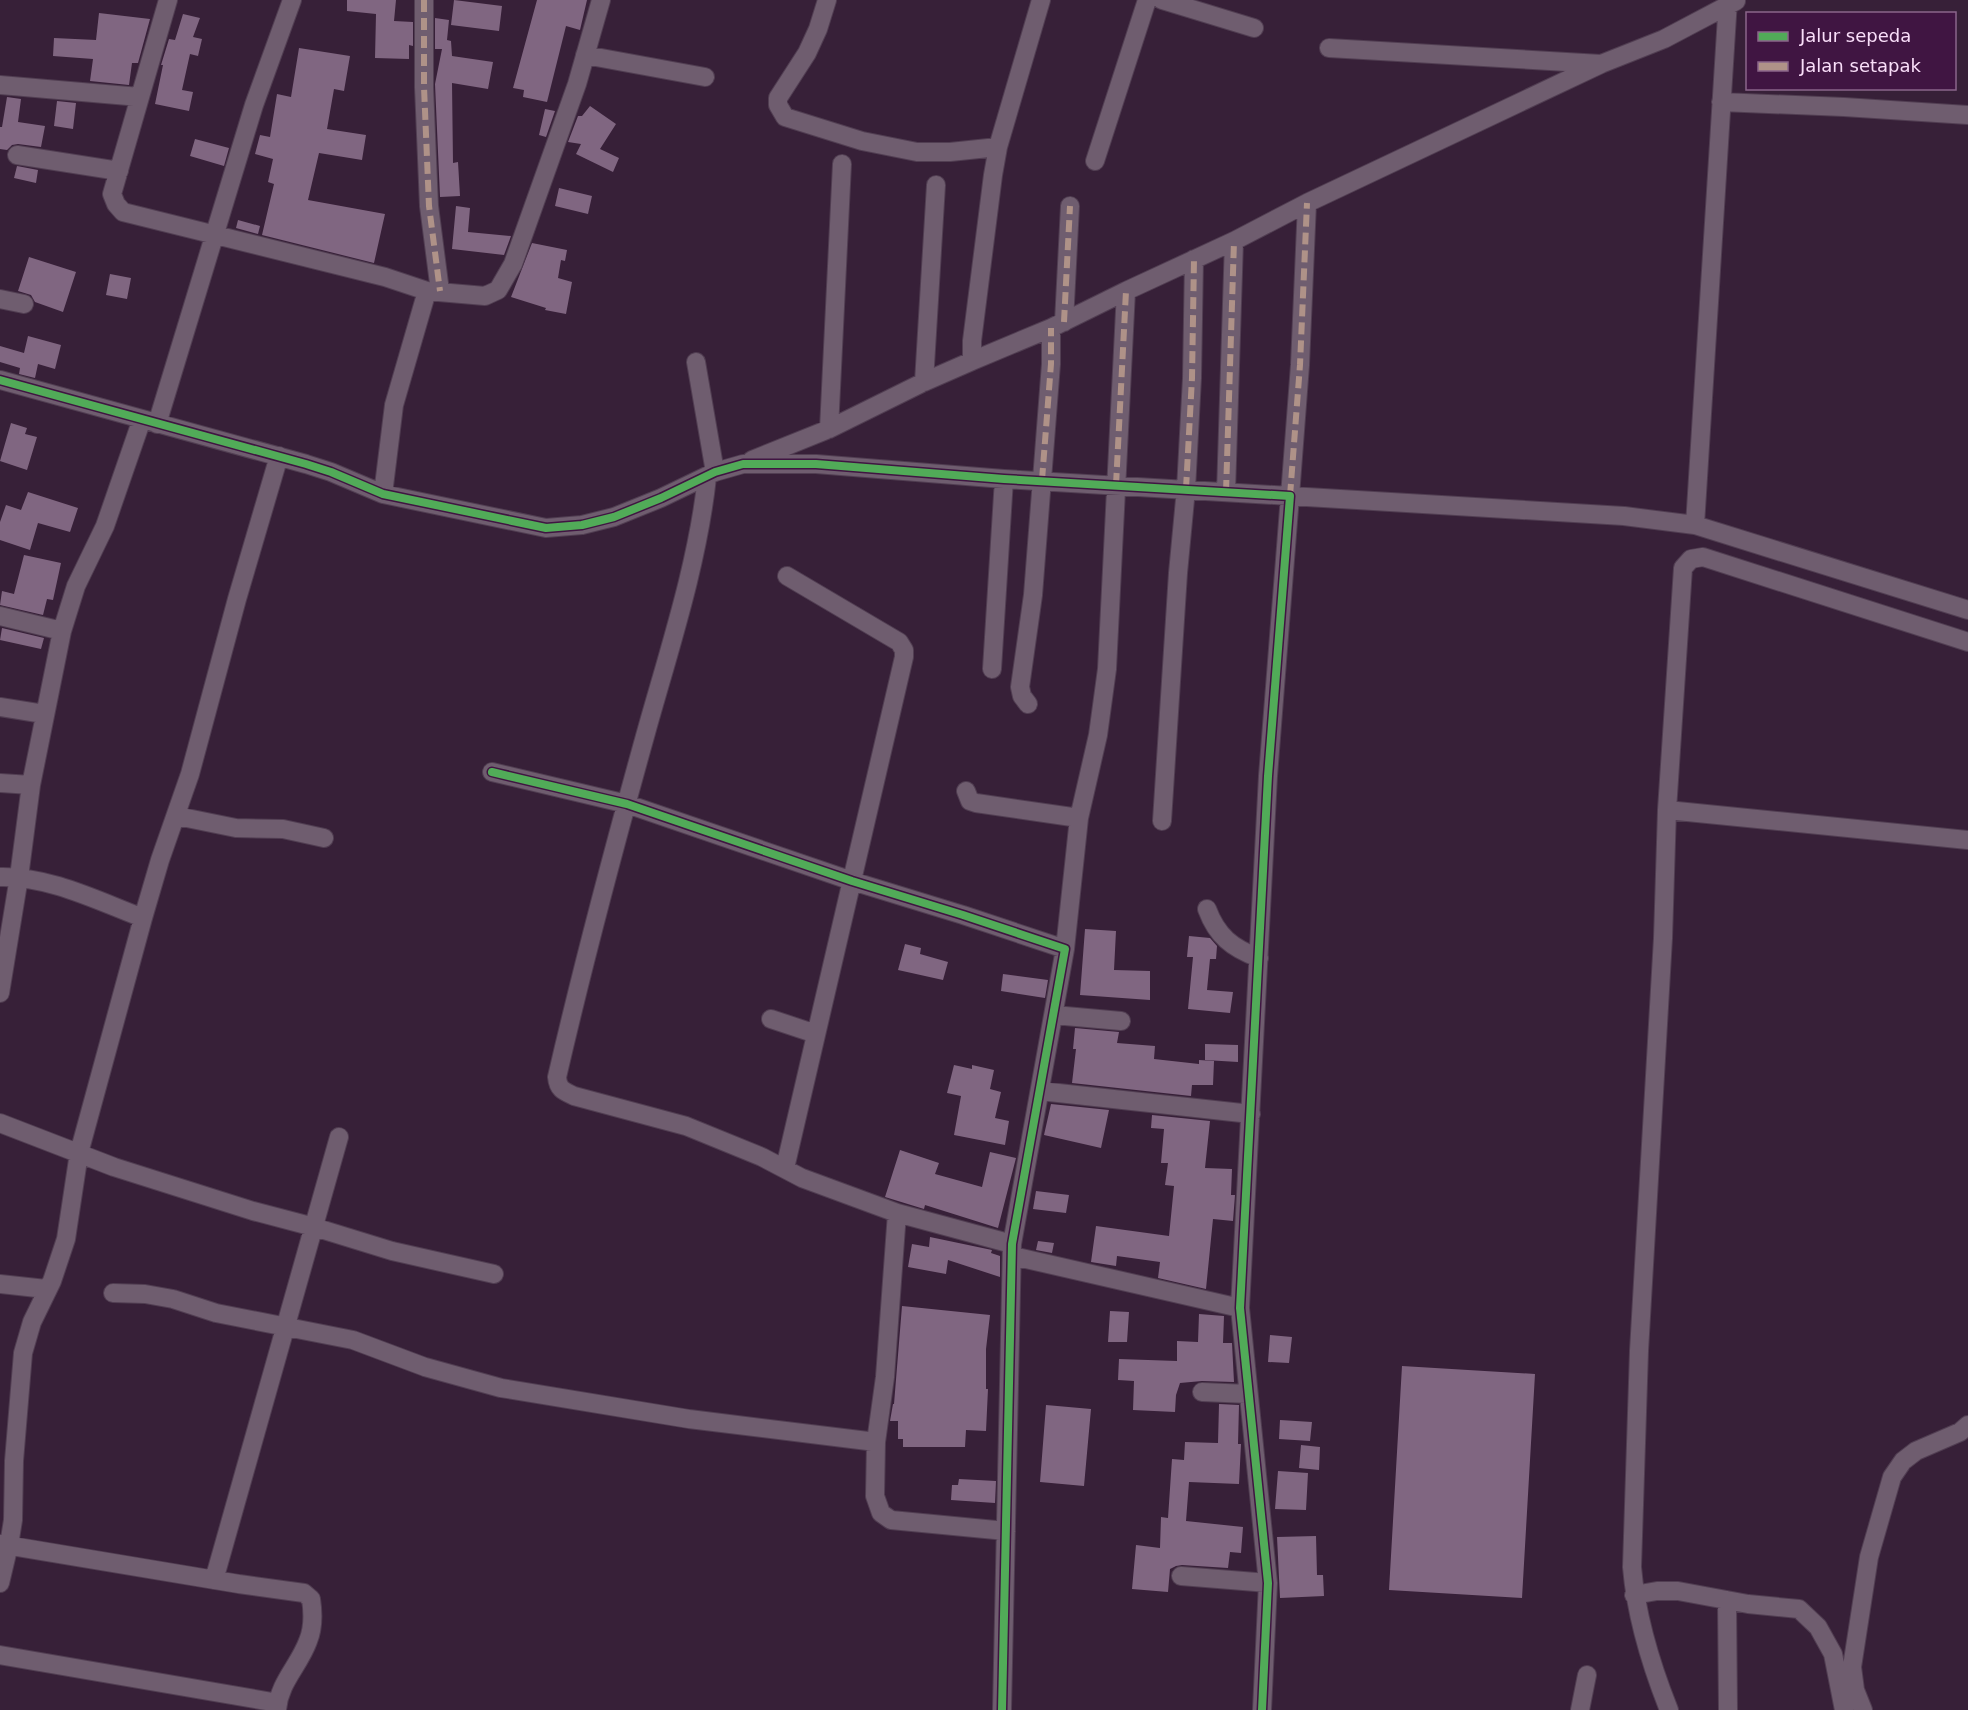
<svg xmlns="http://www.w3.org/2000/svg" width="1968" height="1710" viewBox="0 0 1968 1710" font-family="'DejaVu Sans',sans-serif">
  <style>
    .building { fill: #806681 }
    .lines { fill: none; stroke-linecap: round; stroke-linejoin: round }
    .minor-casing { stroke: #513e52; stroke-width: 20 }
    .minor { stroke: #6f5d6f; stroke-width: 18 }
    .quiet { stroke: #af9288; stroke-width: 6; stroke-dasharray: 12 6; stroke-linecap: butt }
    .cycleway-casing { stroke: #401542; stroke-width: 11 }
    .cycleway { stroke: #51ab58; stroke-width: 8 }
  </style>
  <rect width="100%" height="100%" fill="#372038"/>
  <path class="building" d="M347 0H396L394 21 413 22V46L409 45V59L375 58 376 14 347 11Z
    M454 0 502 6 499 31 451 25Z
    M537 0H587L580 30 566 26 547 102 523 97 524 90 513 88Z
    M99 13 150 19 138 63H132L129 85 90 81 93 59 53 56 54 38 96 40Z
    M183 14 200 18 193 37 202 39 198 56 190 54 182 90 193 92 189 111 155 104 163 65H161L169 39 175 40Z
    M435 18 449 20 447 40 451 41 452 56 493 62 488 89 452 83 453 163 458 162 460 196 440 197 435 84 442 49H435Z
    M299 48 350 56 344 91 334 89 327 129 366 135 362 160 319 153 308 200 385 214 374 263 262 235 274 184 268 182 273 159 255 154 260 135 270 137 277 94 291 97Z
    M7 97 21 99 18 122 45 126 41 147 18 144 12 145 7 150 0 149V127H2Z
    M57 101 76 103 73 129 54 126Z
    M590 106 616 124 600 149 619 158 613 172 576 154 581 144 568 142 578 116H582Z
    M545 109 555 111 546 137 539 135Z
    M195 139 229 148 224 166 190 156Z
    M17 166 38 170 36 183 14 178Z
    M559 188 592 196 588 214 555 206Z
    M456 206 470 208 468 232 511 236 504 255 452 249Z
    M238 220 260 226 258 234 236 228Z
    M532 243 567 250 565 261 561 260 558 278 572 282 566 314 545 310 546 308 511 297Z
    M29 257 76 272 63 312 35 302 31 295 18 291Z
    M110 274 131 278 127 299 106 295Z
    M28 336 61 345 55 369 38 364 35 378 19 374 20 368 0 362V346L24 353Z
    M11 423 27 428 25 434 37 437 27 470 0 461Z
    M28 492 78 508 70 532 38 523 30 550 0 540V522L6 505 21 510Z
    M24 555 61 563 53 600 47 599 43 615 0 605 2 591 14 594Z
    M2 628 44 638 41 649 0 640Z
    M1085 929 1116 931 1114 970 1150 971V1000L1080 995Z
    M1189 936 1210 938 1217 946 1216 959H1210L1207 990 1233 992 1230 1013 1188 1009 1193 957H1187Z
    M905 944 921 948 920 954 948 962 943 980 898 970Z
    M1003 974 1048 980 1045 998 1001 991Z
    M1075 1028 1119 1032 1117 1043 1155 1046 1154 1059 1199 1064V1060L1214 1061 1213 1085H1192L1191 1096 1072 1083 1076 1049H1073Z
    M1205 1044 1238 1045V1062L1205 1060Z
    M954 1065 972 1069V1065L994 1070 990 1089 1001 1092 995 1118 1009 1121 1005 1145 954 1135 961 1096 947 1093Z
    M1051 1104 1109 1110 1101 1148 1044 1135Z
    M1152 1115 1210 1121 1205 1168 1232 1169 1231 1195H1235L1233 1221 1213 1219 1206 1289 1158 1278 1160 1262 1117 1256 1116 1266 1091 1262 1096 1226 1169 1236 1174 1186 1165 1185 1168 1163H1161L1164 1129 1151 1128Z
    M900 1150 939 1163 935 1174 982 1187 990 1152 1016 1158 998 1228 925 1205 924 1209 885 1197Z
    M1036 1191 1069 1195 1066 1213 1033 1209Z
    M930 1237 992 1250 991 1253 1000 1256V1277L948 1260 946 1274 908 1267 912 1244 929 1247Z
    M1038 1241 1054 1243 1052 1253 1036 1250Z
    M902 1306 990 1315 986 1349V1389H988L986 1431 966 1430 965 1447H903V1439H898V1421H890L893 1404H894Z
    M1110 1311 1129 1312 1127 1342H1108Z
    M1199 1314 1224 1316 1223 1343H1232L1234 1382 1202 1381 1180 1383 1176 1395 1175 1412 1133 1410 1134 1381 1118 1380 1119 1359 1177 1361V1341L1198 1342Z
    M1270 1335 1292 1337 1289 1363 1268 1362Z
    M1402 1366 1535 1374 1522 1598 1389 1590Z
    M1219 1404 1239 1405 1238 1444H1241L1239 1484 1189 1482 1186 1521 1243 1527 1241 1553 1230 1552 1228 1568 1182 1565 1176 1566 1170 1569 1168 1592 1132 1589 1136 1545 1160 1548 1161 1517 1168 1518 1172 1459 1184 1460 1185 1442 1218 1443Z
    M1046 1405 1091 1409 1084 1486 1040 1482Z
    M1280 1420 1312 1422 1310 1441 1279 1439Z
    M1301 1445 1320 1447 1319 1470 1299 1468Z
    M1278 1471 1308 1473 1306 1510 1275 1509Z
    M959 1479 996 1481 995 1503 951 1500 952 1485H958Z
    M1316 1536 1317 1575H1323L1324 1596 1280 1598 1277 1537Z"/>
  <g class="lines">
    <defs>
      <path id="minor" d="M168 0 112 194 116 204 123 212 385 277 427 291 485 296 498 290 513 264 577 84 601 0
        M424 0V87L429 206 440 291
        M827 0 818 29 807 53 778 98V105L785 117 862 141 917 152H950L998 147
        M1162 0 1254 28
        M1329 48 1601 64 1664 39 1736 1
        M585 55 705 77
        M0 85 140 97
        M1721 102 1844 107 1968 115
        M17 155 119 171
        M1095 161 1147 0
        M1307 203 1300 365 1290 496 1624 516 1695 525 1968 610
        M0 299 24 304
        M1064 322 1070 206
        M972 361 1051 328 1126 291 1234 241 1307 203 1601 64
        M696 362 715 472
        M0 380 306 464 331 472 383 494 546 528 582 525 614 517 661 498 715 472 743 464H816L1004 479 1290 496 1268 776 1240 1308 1268 1583 1262 1710
        M924 382 936 185
        M157 424 254 105 292 0
        M829 429 842 164
        M752 460 829 429 924 382 972 361V341L993 175 998 147 1041 0
        M707 477C698 562 670 647 647 729 615 844 584 960 557 1077 558 1089 563 1091 574 1096L686 1126 762 1157 802 1178 897 1213 1012 1244
        M1226 492 1234 241
        M383 494 394 405 427 291
        M1695 525 1728 0
        M0 616 62 631
        M992 669 1004 479
        M1028 704 1022 696 1020 687 1033 595 1051 364V328
        M0 707 44 714
        M492 772 627 804 852 881 963 915 1065 949 1012 1244 1002 1710
        M0 783 31 785
        M966 791 970 801 976 803 1079 818
        M1667 810 1968 840
        M177 816 236 828 283 829 324 838
        M1162 821 1178 573 1186 489 1192 378 1194 259
        M0 877C49 876 98 901 143 918
        M1207 909C1217 936 1232 948 1259 958
        M1065 949 1079 818 1098 735 1107 669 1126 291
        M0 993 19 877 31 785 62 631 76 586 105 526 142 419
        M1054 1015 1121 1021
        M771 1019 816 1034
        M1040 1091 1251 1114
        M0 1123 114 1167 253 1211 314 1227 392 1251 494 1274
        M785 1168 904 657V650L899 642 787 576
        M1013 1256 1240 1308
        M0 1284 46 1289
        M113 1293 145 1294 173 1299 216 1313 353 1340 425 1367 501 1388 689 1419 876 1442 875 1496 881 1513 891 1520 1006 1531
        M1202 1392 1248 1394
        M876 1442 885 1377 897 1213
        M0 1544 239 1584 304 1593 311 1599C313 1612 313 1629 308 1641 299 1666 279 1682 277 1710
        M1181 1576 1268 1583
        M214 1580 339 1137
        M0 1583 9 1545 13 1520 14 1461 23 1353 32 1322 52 1281 66 1239 79 1153 143 918 160 860 190 774 237 599 279 456
        M1634 1595 1657 1591H1678L1748 1604 1799 1609 1818 1627 1833 1654 1844 1710
        M1727 1600 1728 1710
        M0 1655 278 1703
        M1580 1710 1587 1675
        M1669 1710C1651 1665 1636 1615 1632 1567L1639 1351 1663 938 1667 810 1683 568 1691 559 1703 557 1968 642
        M1863 1710 1855 1690 1852 1667 1869 1557 1892 1477 1903 1461 1916 1451 1960 1432 1968 1425"/>
    </defs>
    <use href="#minor" class="minor-casing"/>
    <use href="#minor" class="minor"/>
    <path class="quiet" d="M424 0V87L429 206 440 291
      M1064 322 1070 206
      M1042 480 1051 364V328
      M1116 485 1126 291
      M1186 489 1192 378 1194 259
      M1226 492 1234 241
      M1290 496 1300 365 1307 203"/>
    <defs>
      <path id="cycleway" d="M0 380 306 464 331 472 383 494 546 528 582 525 614 517 661 498 715 472 743 464H816L1004 479 1290 496 1268 776 1240 1308 1268 1583 1262 1710
        M492 772 627 804 852 881 963 915 1065 949 1012 1244 1002 1710"/>
    </defs>
    <use href="#cycleway" class="cycleway-casing"/>
    <use href="#cycleway" class="cycleway"/>
  </g>
  <rect x="1746" y="12" width="210" height="78" fill="#401542" stroke="#8a658b" stroke-width="1.5"/>
  <rect x="1758" y="32" width="30" height="9" fill="#51ab58" stroke="#8a658b" stroke-width="1.5"/>
  <text x="1800" y="42" font-size="18" fill="#f9def9">Jalur sepeda</text>
  <rect x="1758" y="62" width="30" height="9" fill="#af9288" stroke="#8a658b" stroke-width="1.5"/>
  <text x="1800" y="72" font-size="18" fill="#f9def9">Jalan setapak</text>
</svg>
